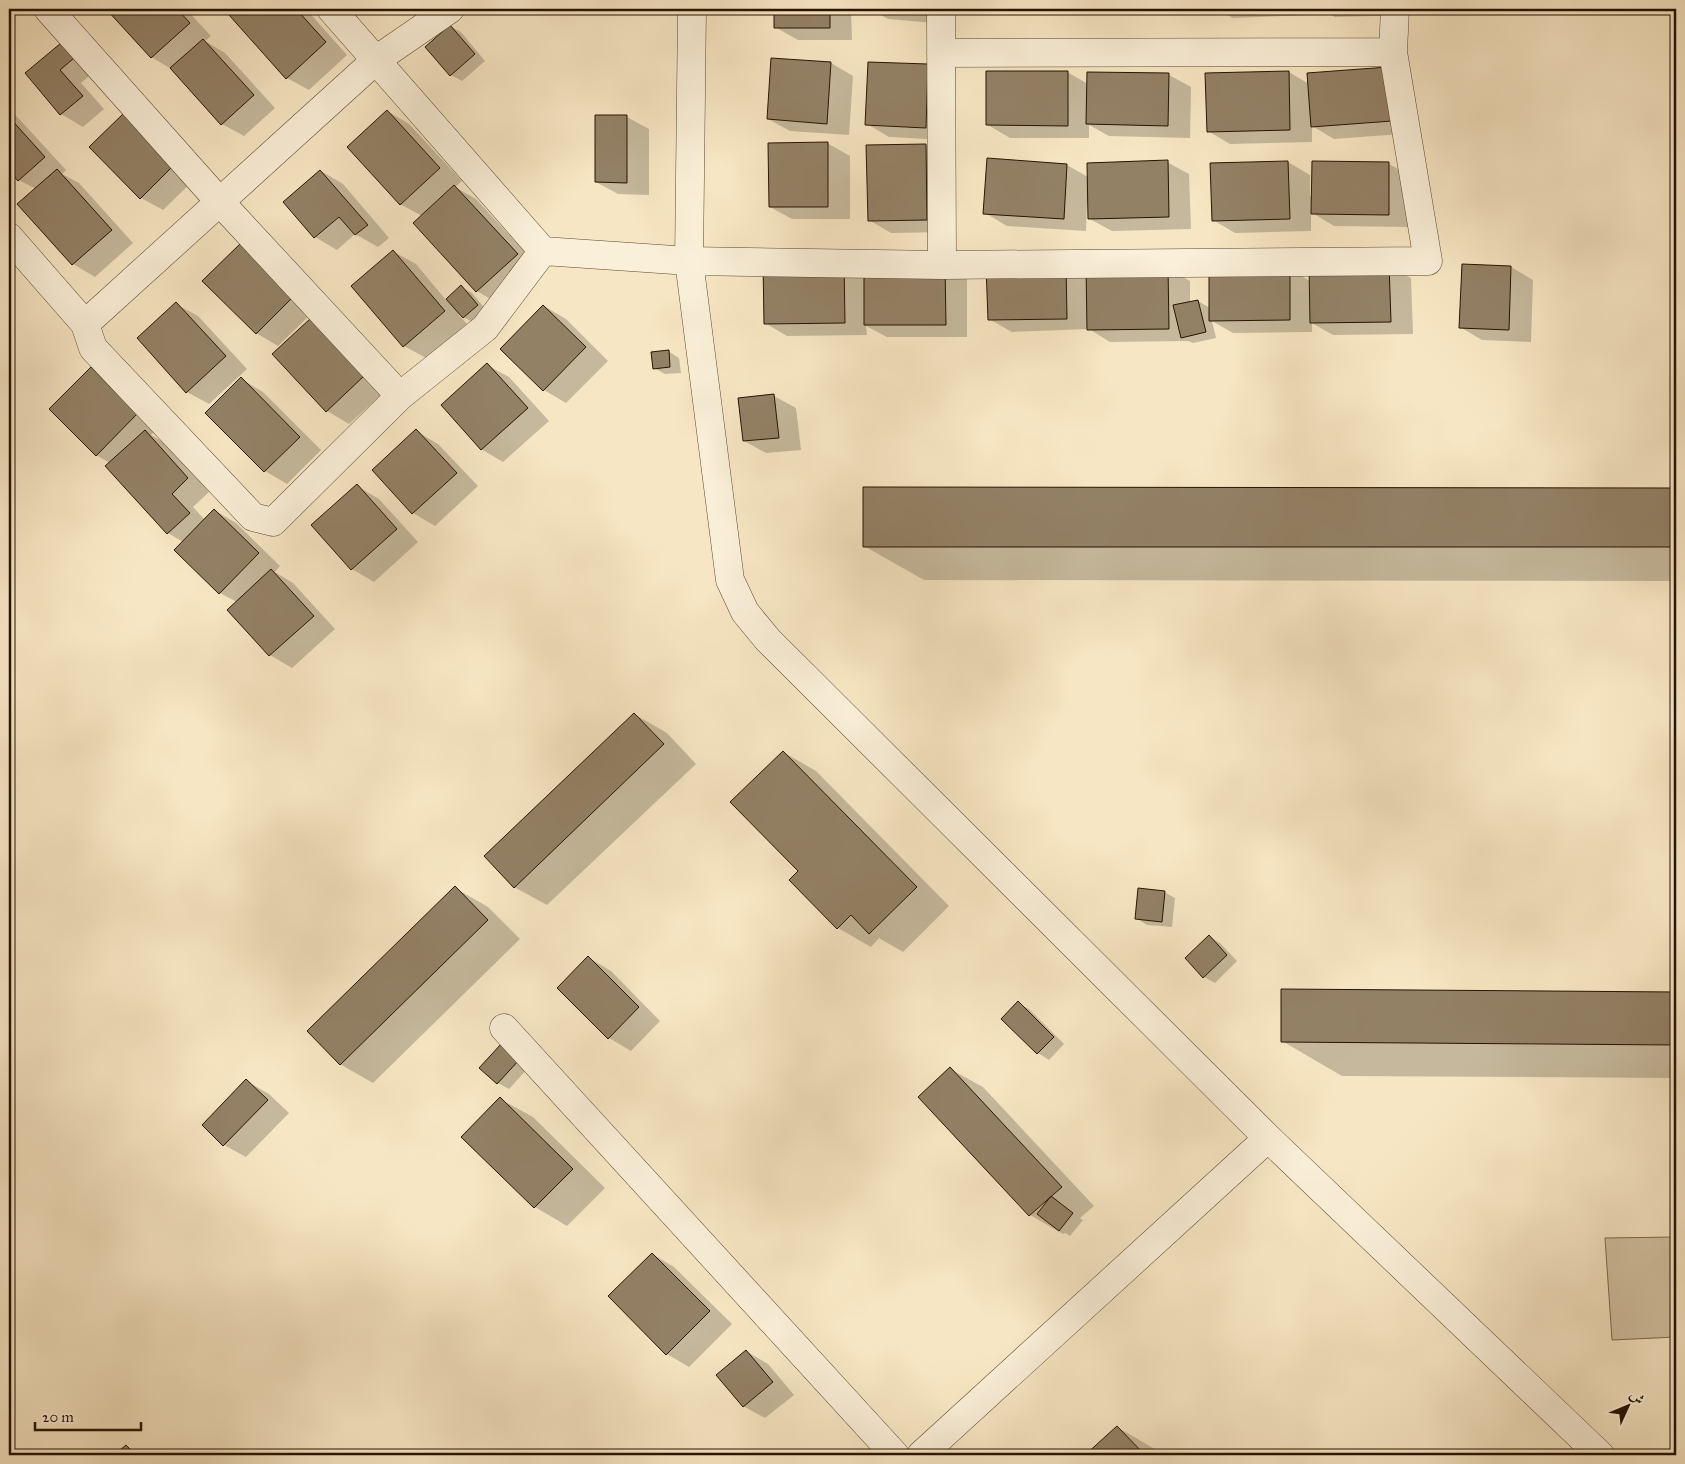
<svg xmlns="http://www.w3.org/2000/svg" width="1685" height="1464" viewBox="0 0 1685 1464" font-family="'IM FELL Great Primer',Amiri,serif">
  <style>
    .garden { fill: #d3c2a2; stroke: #7c6a52 }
    .shadow { fill: #0003 }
    .building { fill: #938166; stroke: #261301 }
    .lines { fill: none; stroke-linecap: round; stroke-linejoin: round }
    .minor-casing { stroke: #5a4832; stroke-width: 29 }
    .minor { stroke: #faefd8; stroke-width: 28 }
  </style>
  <rect width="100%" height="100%" fill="#f7e6c3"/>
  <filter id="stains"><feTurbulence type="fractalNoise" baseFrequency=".004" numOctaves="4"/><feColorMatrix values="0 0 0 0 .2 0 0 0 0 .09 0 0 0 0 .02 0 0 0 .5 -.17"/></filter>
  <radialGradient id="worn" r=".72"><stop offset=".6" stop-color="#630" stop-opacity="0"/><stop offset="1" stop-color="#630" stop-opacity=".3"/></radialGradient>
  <path class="garden" d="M1676 1237V1337L1612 1340 1605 1238Z"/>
  <path class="shadow" d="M108 9H186L211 36 205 41 225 53 275 108 244 136 222 124 173 70 151 57Z
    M236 9H306L347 55 309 90 287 78Z
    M775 9H851L852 40H798L775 27Z
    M870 9H947L946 24 888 19Z
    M1004 9H1088L1008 11Z
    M1099 9H1190V14L1111 15Z
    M1217 9H1312V15L1233 18Z
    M1321 9H1413V15L1335 17Z
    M450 26 461 32 485 61 462 81 451 75Z
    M61 44 95 71 81 83 104 109 83 127 61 114 26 73Z
    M831 63 853 76 849 135 790 131 768 119Z
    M869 63 950 78 947 140 889 137 867 124Z
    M1067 72 1088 84 1169 75 1191 87 1190 138 1109 136 1089 125V138H1010L988 125Z
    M1289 72 1309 84 1308 74 1414 133 1334 139 1312 126V142L1230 144 1208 131Z
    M9 108 66 170 62 174 79 183 133 243 95 277 73 264 19 204 36 189 19 180 9 168Z
    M387 111 409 124 462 181 455 187 476 199 539 267 499 304 477 291 422 216 400 204Z
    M125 114 197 177 163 210 141 198Z
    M627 117 649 129V195L618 194 596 182Z
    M827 143 850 156V219H792L770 207Z
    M925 145 947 158 948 232 891 233 869 220Z
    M988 159 1067 165 1088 177 1167 162 1189 174 1191 229 1112 231 1090 219 1089 204H1087L1086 231 1007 226 985 213Z
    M1288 162 1310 175V196L1389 164 1411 176 1410 227 1334 226 1311 212V231L1235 233 1213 220Z
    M321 171 343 184 389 238 378 247 355 234 337 250 315 237Z
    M242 243 316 309 278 346 256 333Z
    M394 252 416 264 446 300 461 287 472 293 488 312 474 323 458 314 467 324 426 358 404 346Z
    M764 263 967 277V337H887L866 326 867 335 787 336 765 323Z
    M1389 266 1411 278 1413 334 1333 335 1312 323V332L1233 333 1212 321 1216 338 1193 343 1188 341 1110 342 1089 329 1012 332 989 319 988 267 1168 268 1190 281V303L1198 301 1210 308 1290 269 1310 281Z
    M1511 267 1533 280 1531 342 1482 340 1460 327Z
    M176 304 198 316 247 369 209 404 187 392Z
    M544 306 566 319 608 361 566 403 544 390Z
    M311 320 386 390 349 424 327 411Z
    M668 351 679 358 681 373 665 374 654 368Z
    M487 365 509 377 549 421 503 462 481 449Z
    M91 369 113 382 159 427 151 435 167 444 209 492 193 507 205 520 214 510 236 523 280 566 275 572 293 583 335 629 292 668 270 655 228 610 237 602 220 593 183 542 168 533 107 466 110 463 96 455Z
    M241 379 263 392 321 450 287 484 265 471 207 413Z
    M774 396 796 408 801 450 766 453 744 441Z
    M416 431 438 444 478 486 435 526 413 513 373 471Z
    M357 486 379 499 418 542 374 582 352 569Z
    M864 488 1676 489V581L924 580 864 546Z
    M634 714 667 733 696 764 547 905 514 887Z
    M783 752 816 771 949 906 903 952 879 938 871 947 838 928 800 871Z
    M455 888 488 907 520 939 373 1083 340 1064Z
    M1164 892 1175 898 1172 927 1147 925 1136 918Z
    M1209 936 1220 943 1237 961 1215 983 1204 977Z
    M589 958 611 971 660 1021 631 1051 609 1038Z
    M1282 991 1676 993V1078L1342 1076 1282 1041Z
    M1018 1003 1029 1009 1064 1044 1049 1060 1038 1053 1003 1019Z
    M502 1045 530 1066 509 1089 498 1083Z
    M950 1069 983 1087 1094 1206 1080 1218 1083 1220 1070 1236 1065 1233 1063 1234 1030 1215 920 1097Z
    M246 1081 269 1094 289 1113 246 1157 224 1145Z
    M500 1099 533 1117 605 1188 567 1226 535 1207Z
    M652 1254 674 1267 732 1324 689 1367 667 1354 610 1296Z
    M746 1351 768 1364 794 1395 765 1418 743 1406Z
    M1117 1427 1160 1452 1163 1455H1087Z
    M126 1446 142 1455H116Z"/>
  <path class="building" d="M106 9H177L190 23 151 58Z
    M236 9H296L326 42 286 79 229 15Z
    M774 9H830V28H774Z
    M882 9H925L924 12Z
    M450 25 475 54 450 76 425 47Z
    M203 39 254 95 221 125 170 68Z
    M61 43 74 58 60 70 83 96 60 115 25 73Z
    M771 58 831 62 827 124 767 119Z
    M868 62 928 64 926 128 865 125Z
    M1388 67 1392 121 1311 127 1307 73Z
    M986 71H1068V126L986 125Z
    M1289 71 1290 130 1207 132 1205 73Z
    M1087 72 1169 73 1168 126 1086 124Z
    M387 110 440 168 400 205 347 147Z
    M125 112 176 163 140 199 89 147Z
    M595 115H627V183L595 182Z
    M9 117 45 157 18 181 9 170Z
    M828 142V207H769L768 143Z
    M926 144 927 220 868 221 866 145Z
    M987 158 1067 164 1064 219 983 214Z
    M1168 160 1169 217 1088 219 1087 163Z
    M1288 161 1290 219 1212 221 1210 163Z
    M1312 161 1389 162V215L1311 214Z
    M57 169 112 230 72 265 17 204Z
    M320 170 368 225 355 235 339 217 314 238 283 202Z
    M454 185 518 254 476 292 413 223Z
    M242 242 294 296 256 334 202 281Z
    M393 250 445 311 403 347 351 286Z
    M844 261 845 323 764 324 763 262Z
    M864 263H945L946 325H864Z
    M1066 264 1067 319 988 320 986 266Z
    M1389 264 1391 322 1310 323 1309 266Z
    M1462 264 1511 266 1509 330 1459 328Z
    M1086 267H1168L1169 329 1087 330Z
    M1209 268H1290V320L1209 321Z
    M461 285 478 305 463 318 446 299Z
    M1198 300 1206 332 1181 338 1173 305Z
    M176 302 226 356 186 393 137 338Z
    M543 305 586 347 543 391 500 349Z
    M311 318 364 376 326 412 272 354Z
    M669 350 670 367 653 369 651 352Z
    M487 363 528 408 481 450 441 405Z
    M91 367 137 414 96 456 49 409Z
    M241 377 300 437 264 472 205 413Z
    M774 394 779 438 743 441 738 398Z
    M416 429 457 473 412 514 372 470Z
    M145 430 188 478 172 494 190 513 167 534 105 466Z
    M357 484 397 529 351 570 311 525Z
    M863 487 1676 488V547H863Z
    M214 509 259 553 219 594 174 550Z
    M271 569 314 616 269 656 227 610Z
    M634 713 664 744 514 888 484 856Z
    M783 751 917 887 869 934 851 915 837 929 789 880 798 871 730 802Z
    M455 886 488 920 340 1065 307 1031Z
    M1138 888 1165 891 1162 922 1135 919Z
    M1209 935 1227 955 1203 978 1185 958Z
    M588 956 639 1007 608 1039 557 988Z
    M1281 989 1676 992V1045L1281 1042Z
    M1018 1001 1054 1037 1037 1054 1001 1019Z
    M502 1043 520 1059 497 1084 479 1068Z
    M950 1067 1062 1187 1029 1216 918 1097Z
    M246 1079 268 1100 223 1146 202 1125Z
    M500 1097 573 1169 534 1208 461 1137Z
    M1051 1196 1073 1213 1059 1231 1037 1214Z
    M652 1253 710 1311 666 1355 608 1296Z
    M746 1350 773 1382 743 1407 716 1375Z
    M1117 1426 1145 1455H1085Z
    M126 1445 136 1455H114Z"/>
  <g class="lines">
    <defs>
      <path id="minor" d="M48 9 219 201 400 396
        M331 9 543 251 689 261 942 265 1428 261 1393 52 1395 9
        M692 9 689 261 730 580 745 612 768 640 1268 1138 1600 1455
        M941 9 942 265
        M941 53 1393 52
        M9 237 85 324 93 348 253 517 273 522 400 396 485 328 543 251
        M85 324 376 60 450 9
        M504 1028 895 1455
        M921 1455 1268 1138"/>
    </defs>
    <use href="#minor" class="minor-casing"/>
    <use href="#minor" class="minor"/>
  </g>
  <rect width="1685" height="1464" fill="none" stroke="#f7e6c3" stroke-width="30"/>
  <rect x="10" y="10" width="1665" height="1444" fill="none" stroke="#261301" stroke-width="2.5"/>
  <rect x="15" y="15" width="1655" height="1434" fill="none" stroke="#261301"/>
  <g transform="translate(1628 1406) rotate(46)" stroke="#faefd8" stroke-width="4" paint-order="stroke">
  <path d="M0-4L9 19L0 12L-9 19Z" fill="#261301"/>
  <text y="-8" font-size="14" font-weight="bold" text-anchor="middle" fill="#261301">ش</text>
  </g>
  <path d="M35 1422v8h106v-8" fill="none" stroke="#261301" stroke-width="2.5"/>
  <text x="42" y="1422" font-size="15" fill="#261301" stroke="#faefd8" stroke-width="4" paint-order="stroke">20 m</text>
  <rect width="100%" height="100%" filter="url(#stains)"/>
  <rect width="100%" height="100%" fill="url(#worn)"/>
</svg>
